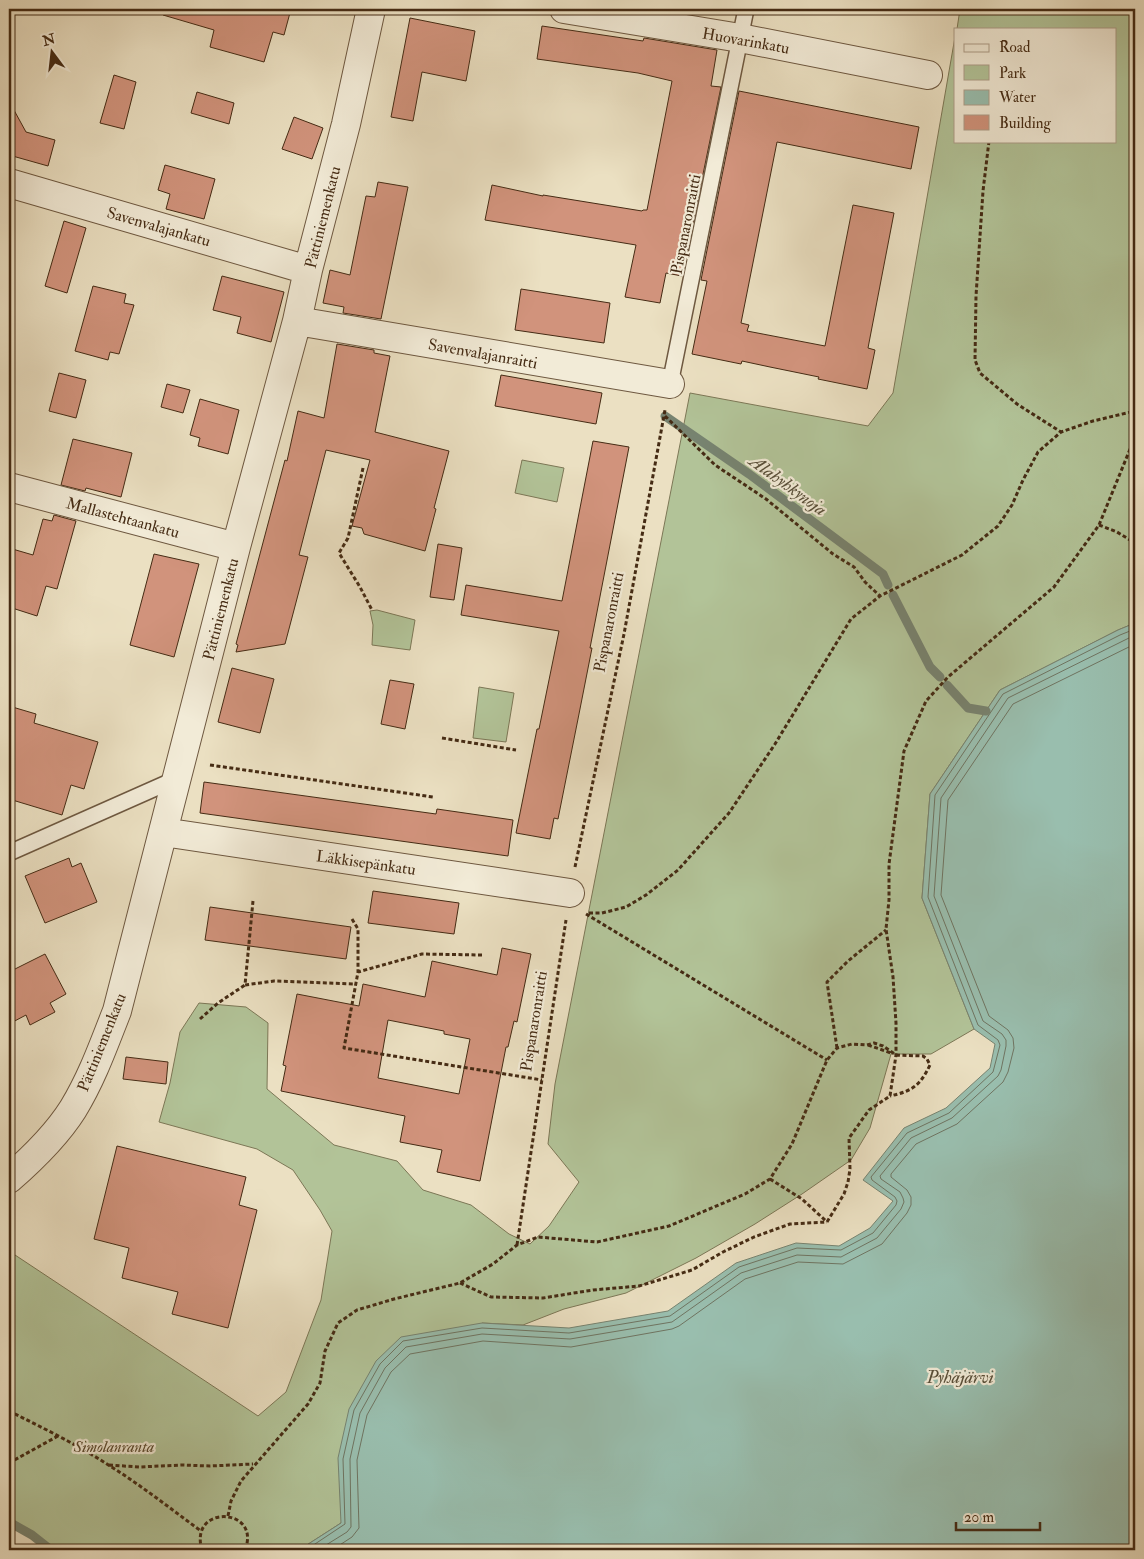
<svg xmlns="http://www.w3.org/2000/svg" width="1144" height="1559" viewBox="0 0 1144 1559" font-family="'IM FELL Double Pica',serif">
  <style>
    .green { fill: #b2c398; stroke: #7c7756 }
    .water { fill: #99beae; stroke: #778370 }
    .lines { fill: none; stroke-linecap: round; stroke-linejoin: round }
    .shore { stroke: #6f7461; stroke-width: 1 }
    .stream { stroke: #778370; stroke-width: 9 }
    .building { fill: #d1937c; stroke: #452b14; fill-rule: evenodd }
    .lane-casing { stroke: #6e5840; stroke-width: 18 }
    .street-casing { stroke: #6e5840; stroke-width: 30 }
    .path { stroke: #452b14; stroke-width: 3; stroke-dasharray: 4 2.5; stroke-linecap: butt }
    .lane { stroke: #f2ebd7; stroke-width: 15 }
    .street { stroke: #f2ebd7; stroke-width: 28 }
    .labels { text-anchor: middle; stroke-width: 4.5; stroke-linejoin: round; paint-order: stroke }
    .street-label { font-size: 16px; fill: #452b14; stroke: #f2ebd7 }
    .park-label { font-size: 16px; font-style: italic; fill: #5b492e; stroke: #f2ebd7 }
    .water-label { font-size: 18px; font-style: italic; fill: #5a503a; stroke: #f2ebd7 }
  </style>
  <rect width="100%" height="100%" fill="#ebe0c2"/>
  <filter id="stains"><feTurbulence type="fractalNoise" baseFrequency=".004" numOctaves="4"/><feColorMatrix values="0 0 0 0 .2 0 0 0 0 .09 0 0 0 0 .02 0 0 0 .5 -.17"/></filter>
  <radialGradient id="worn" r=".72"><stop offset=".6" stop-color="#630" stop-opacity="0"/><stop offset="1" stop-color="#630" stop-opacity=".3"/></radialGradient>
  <path class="green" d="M960 9H1135V623L1118 630 1000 690 930 794 922 898 974 1029 931 1054H891L870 1128 851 1160 802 1194 755 1224 696 1258 626 1293 564 1309 523 1325 482 1323 341 1523 299 1550H51L32 1535 9 1522V1251L258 1416 286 1392 321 1300 332 1231 320 1210 293 1170 257 1149 159 1122 170 1083 180 1032 199 1003 246 1007 268 1023 267 1089 334 1145 397 1161 423 1190 471 1205 509 1234 530 1244 549 1226 579 1182 548 1144 555 1084 690 393 868 426 893 393 955 37V141H1115V29H957Z
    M522 460 564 468 557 502 515 493Z
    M377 610 415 620 410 650 372 645 373 625 370 611Z
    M479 687 514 693 506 742 473 738Z"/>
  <path class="water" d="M1135 623V1550H299L341 1523 338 1458 349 1409 376 1361 401 1337 482 1323 569 1328 668 1311 736 1263 796 1243 839 1246 870 1228 893 1201 863 1180 904 1128 946 1108 990 1068 995 1044 974 1029 922 898 930 794 1000 690 1118 630Z"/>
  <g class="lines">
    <path class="shore" d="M306 1550 345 1524 343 1459 354 1410 380 1364 403 1341 482 1328 569 1333 670 1316 739 1267 797 1248 841 1250 873 1233 896 1205 897 1201 895 1197 872 1180 871 1177 907 1133 949 1113 993 1072 1000 1045 998 1040 978 1025 928 897 935 795 1003 694 1120 635 1135 629
      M318 1550 347 1532 351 1527 350 1459 360 1413 385 1368 406 1347 482 1334 570 1339 672 1322 741 1273 797 1255 841 1257 877 1238 901 1209 904 1202 903 1198 900 1192 881 1179 880 1176 911 1138 952 1118 998 1076 1001 1070 1006 1046V1040L1002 1034 983 1021 934 896 941 798 1008 698 1135 635
      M332 1550 352 1537 359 1528 357 1460 367 1415 391 1372 410 1354 483 1341 571 1347 672 1329 679 1326 745 1279 798 1262 843 1264 882 1244 907 1213 911 1205V1197L907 1190 891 1177V1174L916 1144 957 1124 1003 1082 1008 1072 1014 1048 1013 1038 1008 1030 989 1016 941 895 948 800 1013 704 1135 644"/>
    <path class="stream" d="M665 416 749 474 883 574 888 585
      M893 595 930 667 940 677
      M947 685 968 708 986 711
      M9 1522 32 1535 51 1550"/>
  </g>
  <path class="building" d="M164 9H291L284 35 273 32 264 62 210 47 214 30 163 15Z
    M410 18 475 31 466 81 422 72 413 121 391 117Z
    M542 26 643 41 644 38 717 50 711 86 721 87 682 276 666 273 660 303 625 297 636 245 485 220 492 185 543 196V195L642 211 643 210H647L672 81 638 73 537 59Z
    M114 75 136 82 124 129 100 123Z
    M739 91 919 127 911 169 777 142 741 323 749 325 747 331 825 346 853 205 894 213 868 348 875 350 867 389 818 379 819 377 770 367 742 361 741 364 692 354 707 281 701 280Z
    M197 92 234 103 229 124 191 113Z
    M9 101 26 132 55 140 48 166 9 155Z
    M294 117 323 128 312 159 282 149Z
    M165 165 215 179 204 219 166 209 170 194 158 190Z
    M378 182 408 187 381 319 343 313 344 307 323 303 330 270 350 275 366 196 375 197Z
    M64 221 86 228 67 293 45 286Z
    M222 276 284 292 271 342 237 333 241 317 213 310Z
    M93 286 126 294 124 303 134 305 119 354 110 352 108 360 75 351Z
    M521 289 610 303 604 343 515 330Z
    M337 344 374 350V353L390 356 375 432 449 451 434 508 436 509 425 551 364 534 362 528 352 526 370 460 326 450 299 555 308 557 285 644 236 652 238 645 236 644 285 460 287 461 298 411 324 418Z
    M59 373 86 380 76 418 49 411Z
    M501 375 602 393 596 424 495 406Z
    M167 384 190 390 183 413 161 407Z
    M200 399 239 410 228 454 198 446 200 438 190 435Z
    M73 439 132 453 121 497 86 488 85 491 61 485Z
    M593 441 629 447 590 648H592L578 719 558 819 554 818 550 839 516 833 537 729H539L559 631 461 615 466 585 562 601Z
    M54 515 76 521 57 589 46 586 37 616 9 607V548L33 555 43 519 52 521Z
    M438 544 462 548 454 600 430 597Z
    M154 554 199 564 174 657 130 645Z
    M232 668 274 679 260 733 218 722Z
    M390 680 414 684 405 729 381 724Z
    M9 706 36 714 34 723 98 742 84 789 71 785 62 815 9 799Z
    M204 782 436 814 437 809 513 820 508 856 200 813Z
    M69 858 72 867 81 863 97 902 45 923 25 876Z
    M373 891 459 903 454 934 368 923Z
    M210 907 351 927 346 959 205 940Z
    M502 948 531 954 517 1022 514 1021 508 1047H506L480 1181 437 1172 442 1150 400 1142 405 1116 281 1091 286 1066 283 1065 297 994 359 1006 363 984 425 997 432 961 497 975ZM388 1020 444 1031V1034L470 1039 459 1094 378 1078Z
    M45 954 66 994 50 1003 55 1012 30 1025 26 1015 9 1024V972Z
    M126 1057 168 1062 166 1084 123 1079Z
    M117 1146 246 1177 239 1205 257 1210 228 1328 172 1314 178 1292 122 1278 129 1248 94 1239Z"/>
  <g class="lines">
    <defs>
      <path id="lane" d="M670 384 746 9
        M9 853 176 779"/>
      <path id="street" d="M564 9 740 38 928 75
        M9 183 308 270
        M297 321 670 384
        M9 487 236 547
        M163 832 570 893
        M9 1179C32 1159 56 1136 73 1109 92 1078 104 1044 117 1011L236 547 297 321 308 270 346 124 371 9"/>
    </defs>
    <use href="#lane" class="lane-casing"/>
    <use href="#street" class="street-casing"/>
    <path class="path" d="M989 141 983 191 976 296 975 360 980 373 1017 404 1061 432
      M665 416 715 465 766 499 833 554 854 567 865 582 880 596
      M363 468 348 538 339 553 360 587 372 610
      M1099 525 1117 532 1135 543
      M442 738 516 750
      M210 765 433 797
      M575 867 624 634 665 410
      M253 901 245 985 274 981 356 984
      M589 913H602L626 907 646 895 678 870 729 813 775 744 851 619 880 596 962 555 998 526 1012 505 1023 480 1038 452 1061 432 1093 421 1135 411
      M586 914 827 1060
      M352 919 358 929V972
      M482 955 422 954 358 972 344 1048 542 1080
      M200 1019 218 1003 245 985
      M868 1045 891 1053
      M837 1048 827 982 848 961 886 930
      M770 1179 802 1199 826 1221
      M827 1222 844 1194 848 1182 850 1169 849 1138 869 1110 890 1096 896 1055V1023L893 977 886 929 889 900V864L904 751 926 701 948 677 1054 587 1099 525 1135 437
      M517 1245 566 920
      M460 1283 491 1297 543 1298 593 1290 639 1286 692 1270 723 1252 754 1237 790 1224 827 1222
      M9 1411C43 1428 78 1445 110 1466 142 1486 171 1509 201 1531
      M9 1463 58 1436
      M109 1465 139 1467 182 1465 210 1466 253 1464
      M228 1516 231 1501 241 1481 308 1404 320 1383 325 1351 338 1323 357 1310 394 1299 460 1283 493 1264 517 1245 538 1237 597 1242 669 1226 745 1194 770 1179 792 1144 827 1060 837 1048 852 1044 867 1045 874 1043 883 1046 896 1055 923 1056 927 1059 930 1065C920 1086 912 1091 890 1096
      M202 1550C188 1504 262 1507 245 1550"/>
    <use href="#lane" class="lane"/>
    <use href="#street" class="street"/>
  </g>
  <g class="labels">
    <g class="street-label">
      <text transform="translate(746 40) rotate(10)" y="6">Huovarinkatu</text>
      <text transform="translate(322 217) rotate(-76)" y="6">Pättiniemenkatu</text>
      <text transform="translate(685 224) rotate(-79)" y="6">Pispanaronraitti</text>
      <text transform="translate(159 226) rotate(16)" y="6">Savenvalajankatu</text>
      <text transform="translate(483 353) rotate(10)" y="6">Savenvalajanraitti</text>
      <text transform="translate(123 517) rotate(15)" y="6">Mallastehtaankatu</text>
      <text transform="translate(220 609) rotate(-76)" y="6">Pättiniemenkatu</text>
      <text transform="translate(608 622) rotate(-79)" y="6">Pispanaronraitti</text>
      <text transform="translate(366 862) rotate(8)" y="6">Läkkisepänkatu</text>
      <text transform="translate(533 1021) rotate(-81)" y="6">Pispanaronraitti</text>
      <text transform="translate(101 1042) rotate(-68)" y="6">Pättiniemenkatu</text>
    </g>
    <g class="park-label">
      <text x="114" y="1452">Simolanranta</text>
    </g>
    <g class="water-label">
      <text transform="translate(788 485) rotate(36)" y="6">Alahyhkynoja</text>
      <text x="960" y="1383">Pyhäjärvi</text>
    </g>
  </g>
  <rect width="1144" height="1559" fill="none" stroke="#ebe0c2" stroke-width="30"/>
  <rect x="10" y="10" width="1124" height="1539" fill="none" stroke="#452b14" stroke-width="2.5"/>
  <rect x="15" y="15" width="1114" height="1529" fill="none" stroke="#452b14"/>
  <rect x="954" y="28" width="162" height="115" fill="#f2ebd7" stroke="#ad9e89"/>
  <rect x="964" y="44" width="25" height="8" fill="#f2ebd7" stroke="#ad9e89"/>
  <text x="999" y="52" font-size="15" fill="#452b14">Road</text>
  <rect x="964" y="65" width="25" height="15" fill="#b2c398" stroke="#ad9e89"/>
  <text x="999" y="78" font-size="15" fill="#452b14">Park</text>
  <rect x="964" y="90" width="25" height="15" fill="#99beae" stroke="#ad9e89"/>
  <text x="999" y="102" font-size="15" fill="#452b14">Water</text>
  <rect x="964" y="115" width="25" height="15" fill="#d1937c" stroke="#ad9e89"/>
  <text x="999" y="128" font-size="15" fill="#452b14">Building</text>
  <g transform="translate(52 52) rotate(345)" stroke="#f2ebd7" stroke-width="4" paint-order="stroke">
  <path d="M0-4L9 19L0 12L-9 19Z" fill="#452b14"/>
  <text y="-8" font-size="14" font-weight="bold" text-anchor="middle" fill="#452b14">N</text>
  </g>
  <path d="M956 1522v8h84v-8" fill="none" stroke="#452b14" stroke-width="2.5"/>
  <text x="964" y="1522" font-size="15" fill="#452b14" stroke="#f2ebd7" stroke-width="4" paint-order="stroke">20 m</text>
  <rect width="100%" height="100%" filter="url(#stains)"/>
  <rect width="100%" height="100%" fill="url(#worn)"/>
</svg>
